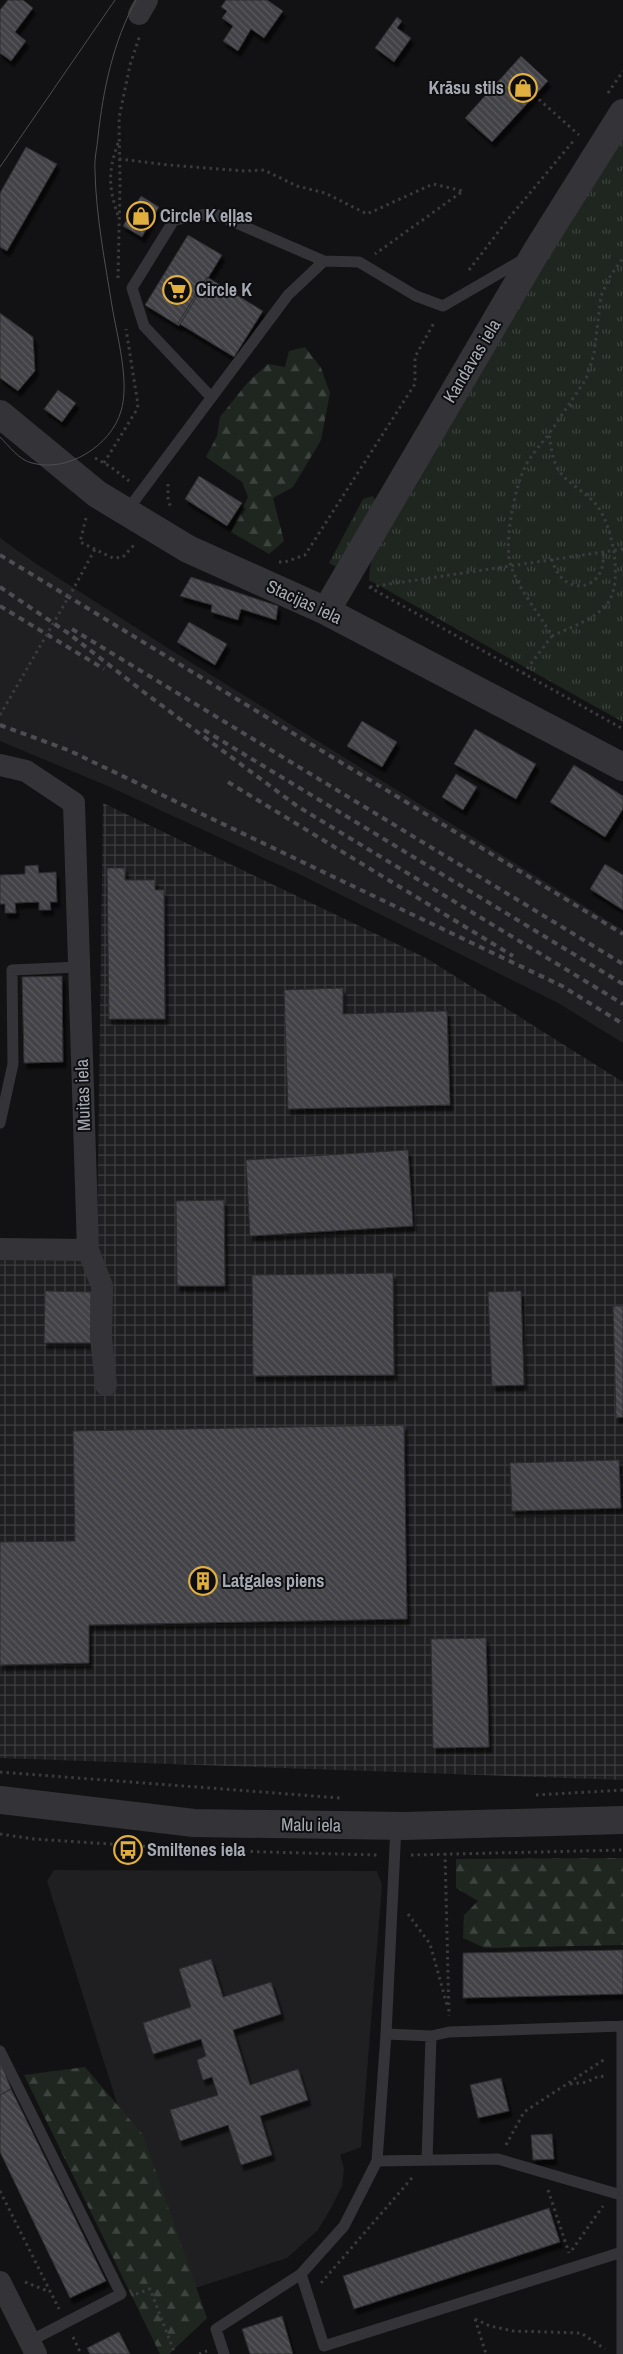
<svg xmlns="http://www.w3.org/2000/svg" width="623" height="2354" viewBox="0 0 623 2354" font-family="'Archivo Narrow',sans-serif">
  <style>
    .built { fill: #1f1f21 }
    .industrial { fill: url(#industrial-grid) }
    .grass { fill: url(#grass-tufts) }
    .forest { fill: url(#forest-firs) }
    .building { fill: url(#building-back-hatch); stroke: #2d2d30; filter: url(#shadow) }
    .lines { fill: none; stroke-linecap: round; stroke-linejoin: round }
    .path { stroke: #3a3b3f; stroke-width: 3; stroke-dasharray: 2.5 4; stroke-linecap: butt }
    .service { stroke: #343438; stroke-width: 11 }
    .minor { stroke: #343438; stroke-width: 22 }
    .tertiary { stroke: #343438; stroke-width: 28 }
    .tram { stroke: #4d4e53; stroke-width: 1 }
    .rail { stroke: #4d4e53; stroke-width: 4; stroke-dasharray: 6 5; stroke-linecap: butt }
    .path-bridge { stroke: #3a3b3f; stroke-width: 3; stroke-dasharray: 2.5 4; stroke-linecap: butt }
    .labels { text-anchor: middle; stroke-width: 4; stroke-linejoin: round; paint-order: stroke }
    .poi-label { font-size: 18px; font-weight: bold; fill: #a5a9b3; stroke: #0e0d0f; text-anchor: start }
    .street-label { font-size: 18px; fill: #a5a9b3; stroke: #0e0d0f }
  </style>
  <defs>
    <pattern id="industrial-grid" width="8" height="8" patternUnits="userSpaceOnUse" patternTransform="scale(1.25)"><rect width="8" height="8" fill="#1f1f21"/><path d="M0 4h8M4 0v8" fill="none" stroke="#3d3d3f"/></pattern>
    <pattern id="grass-tufts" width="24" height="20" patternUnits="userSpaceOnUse" patternTransform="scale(1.25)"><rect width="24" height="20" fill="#1f2620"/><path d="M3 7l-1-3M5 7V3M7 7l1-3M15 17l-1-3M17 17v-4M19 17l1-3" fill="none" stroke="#3d433e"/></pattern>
    <pattern id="forest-firs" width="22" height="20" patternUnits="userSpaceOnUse" patternTransform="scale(1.25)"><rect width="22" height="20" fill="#1f2620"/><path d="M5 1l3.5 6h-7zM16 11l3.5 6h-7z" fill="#3d433e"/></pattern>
    <pattern id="building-back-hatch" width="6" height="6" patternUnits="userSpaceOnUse" patternTransform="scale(1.25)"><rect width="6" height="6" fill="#424247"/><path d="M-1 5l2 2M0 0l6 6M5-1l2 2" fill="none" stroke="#5a5a5f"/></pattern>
    <filter id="shadow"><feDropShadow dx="3" dy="5.5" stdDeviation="1" flood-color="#0009"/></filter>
  </defs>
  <rect width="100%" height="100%" fill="#121214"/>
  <path class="built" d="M0 538 35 563 174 652 623 930V1043L558 1003 303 876 110 787 0 741Z
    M54 1870 377 1871 382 1885 361 2147 340 2155 344 2168 342 2186 331 2208 318 2230 287 2258 177 2294 47 1881Z"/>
  <path class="industrial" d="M103 803 426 958 623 1082V1780L0 1758V1252L97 1240Z"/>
  <path class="grass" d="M623 137V722L369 580C370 552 383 529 395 504Z
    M373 496 377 505 336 567 329 563 363 499Z"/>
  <path class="forest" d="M305 347 321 368 330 393 321 440 293 487 273 498 284 541 269 554 231 532 248 497 242 482 206 457 217 436 220 417 248 382 268 364 285 367 289 351Z
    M623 1858V1945L485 1948 463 1938 464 1915 478 1901 456 1888V1859Z
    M85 2067 143 2135 207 2318 169 2354H160L24 2075Z"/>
  <path class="building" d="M8 0H23L33 8 15 32 26 41 11 61 0 53V10Z
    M226 0H267L283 11 264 38 251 29 238 51 223 41 233 26 222 18 227 11 221 7Z
    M397 17 402 21 397 28 411 38 394 62 375 48Z
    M521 56 548 81 492 142 465 118Z
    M26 147 57 164 7 251 0 247V193Z
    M141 196 159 207 142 237 123 226Z
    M188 235 222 255 179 326 145 305Z
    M207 277 263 311 234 357 178 323Z
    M0 313 33 337 35 371 18 391 0 378Z
    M58 390 76 403 62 422 44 409Z
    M199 476 242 503 227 526 185 499Z
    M191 577 278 606 276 620 241 609 238 620 211 612 212 605 180 596Z
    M189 622 227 644 215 665 177 642Z
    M362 721 397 742 382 767 347 746Z
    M475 729 536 764 516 799 454 764Z
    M574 765 623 796V809L605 837 550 802Z
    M456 774 477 787 463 810 442 797Z
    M605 864 623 875V910L590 889Z
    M38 865 39 873 56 872 57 902H50L51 910H39V902L15 903 16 913H5V904H0V875L25 874V866Z
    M107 868H125V880H155V890H164L165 1019H109Z
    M62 976 63 1062 24 1063 22 977Z
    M343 988V1014L447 1011 450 1105 288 1109 284 990Z
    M408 1150 413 1226 250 1236 246 1160Z
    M224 1200 225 1286H177L176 1201Z
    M393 1273 394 1375 253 1376 252 1275Z
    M45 1291 91 1292V1343H44Z
    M521 1291 524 1385 492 1386 488 1292Z
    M613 1306H623V1417L616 1418Z
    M404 1425 407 1619 89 1625V1663L0 1665V1542L75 1541 73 1431Z
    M619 1460 621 1508 512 1511 510 1463Z
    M486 1638 489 1747 433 1748 431 1639Z
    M623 1950V1994L463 1998V1953Z
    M211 1959 223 1997 271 1982 281 2014 233 2030 250 2085 298 2069 308 2100 260 2116 272 2155 241 2165 228 2125 180 2141 170 2110 218 2095 212 2077 203 2080 197 2060 206 2056 201 2039 153 2054 143 2023 191 2007 179 1969Z
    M0 2060 11 2089 0 2095Z
    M501 2078 509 2111 478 2118 470 2085Z
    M11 2089 106 2281 70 2298 0 2152V2095Z
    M552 2134 554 2159 533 2160 531 2135Z
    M549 2208 560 2242 354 2309 343 2276Z
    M282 2316 293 2354H250L242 2329Z
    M119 2332 130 2354H90L87 2348Z"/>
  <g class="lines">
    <path class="path" d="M608 93 623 71
      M534 95 579 135
      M118 143C107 175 109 188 119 219
      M119 159 169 165 245 171 264 170 297 186 325 193 367 214 433 184 463 191 375 254
      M469 270 509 218 575 139
      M118 278 120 184 119 118 130 65 140 35
      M570 405 575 409
      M95 458 111 467 129 481
      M104 463 136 411 138 405 126 329
      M168 484V498L171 509
      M86 518 80 542 113 558 123 557 134 545
      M552 559C562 600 608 591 603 552
      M279 562H285L305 555 415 384V357L435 321
      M75 586 95 549
      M369 587 623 729
      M370 587 623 549
      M552 636C569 628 596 619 608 603 623 581 613 528 598 507 588 493 569 485 559 471 552 460 551 446 549 434L586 379 594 354 601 296 609 278 623 258
      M523 674 552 636C539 613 520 592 511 566 503 544 515 486 526 465 532 454 541 444 549 434
      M0 1772 340 1798
      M536 1795 623 1790
      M0 1834 34 1839 185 1849
      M231 1851 377 1855
      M445 1853 449 2016
      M411 1855 623 1850
      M408 1914 430 1944 447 2005
      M570 2084 587 2082 599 2076 607 2077
      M506 2145 524 2112 605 2059
      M548 2190 569 2253
      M0 2191 59 2309
      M572 2250 603 2206
      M25 2282 50 2292
      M321 2283 412 2178
      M136 2294 150 2289 175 2354
      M475 2319 490 2326 513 2331 581 2333 605 2349
      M475 2319 486 2354
      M73 2337 81 2354
      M199 2354 207 2351"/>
    <path class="service" d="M211 397 144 326 132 288 174 220 213 213 324 261
      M126 512 288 295 324 261 359 262 416 296 443 306 524 259
      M0 1123 13 1064 12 970 79 967
      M396 1826 386 2034 377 2161 344 2226 301 2274 324 2346 622 2252
      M622 2026V2354
      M386 2034 431 2036 449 2032 623 2026
      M0 2051 121 2294 30 2341
      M427 2160 431 2036
      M377 2161 498 2159 621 2195
      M224 2354 216 2329 301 2274"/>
    <path class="minor" d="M139 14 147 0
      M0 765 26 771 74 803 88 1250 102 1286 101 1338 106 1385
      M0 1249 88 1250
      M0 2282 36 2354"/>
    <path class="tertiary" d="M0 414 97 494 188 549 326 611 623 767
      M326 611 536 252 623 113
      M0 1800 194 1823 405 1826 623 1820"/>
    <path class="tram" d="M0 167 115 0
      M0 437C9 446 19 460 32 463 67 473 111 446 121 411 130 382 117 336 112 306 105 262 96 216 95 171 94 160 97 148 98 137 103 90 113 42 136 0"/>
    <path class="rail" d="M0 555 623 934
      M0 587 68 633 145 693 297 806 623 1004
      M0 606 104 669
      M72 629 623 964
      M0 725 68 750 562 986 623 1024
      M204 730 623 984
      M228 782 513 956"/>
    <path class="path-bridge" d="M0 715 75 586"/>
  </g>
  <defs>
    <symbol id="shop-ring" viewBox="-11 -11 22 22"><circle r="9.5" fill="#0e0d0f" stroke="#e0af3e" stroke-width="1.5"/><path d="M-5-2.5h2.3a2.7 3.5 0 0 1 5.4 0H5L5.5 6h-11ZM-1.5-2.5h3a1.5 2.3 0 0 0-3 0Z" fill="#e0af3e"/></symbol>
    <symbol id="supermarket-ring" viewBox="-11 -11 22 22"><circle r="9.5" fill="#0e0d0f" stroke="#e0af3e" stroke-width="1.5"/><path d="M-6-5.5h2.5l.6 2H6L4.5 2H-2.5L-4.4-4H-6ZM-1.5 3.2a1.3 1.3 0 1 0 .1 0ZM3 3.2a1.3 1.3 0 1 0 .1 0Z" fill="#e0af3e"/></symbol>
    <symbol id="building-ring" viewBox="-11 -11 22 22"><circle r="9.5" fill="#0e0d0f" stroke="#e0af3e" stroke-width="1.5"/><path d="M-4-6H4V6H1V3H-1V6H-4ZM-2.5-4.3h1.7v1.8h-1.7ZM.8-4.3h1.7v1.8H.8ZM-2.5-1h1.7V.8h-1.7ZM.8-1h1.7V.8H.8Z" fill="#e0af3e"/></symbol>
    <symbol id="bus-ring" viewBox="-11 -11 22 22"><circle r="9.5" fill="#0e0d0f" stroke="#e0af3e" stroke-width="1.5"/><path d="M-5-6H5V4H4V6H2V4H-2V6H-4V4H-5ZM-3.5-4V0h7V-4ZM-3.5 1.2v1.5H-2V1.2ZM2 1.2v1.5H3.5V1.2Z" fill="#e0af3e"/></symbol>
  </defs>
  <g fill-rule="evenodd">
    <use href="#shop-ring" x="507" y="72" width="32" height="32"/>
    <use href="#shop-ring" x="125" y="200" width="32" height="32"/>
    <use href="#supermarket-ring" x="161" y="274" width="32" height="32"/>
    <use href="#building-ring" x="187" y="1565" width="32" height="32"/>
    <use href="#bus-ring" x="112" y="1834" width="32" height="32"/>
  </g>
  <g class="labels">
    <g class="poi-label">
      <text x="504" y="94" text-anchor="end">Krāsu stils</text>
      <text x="160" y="222">Circle K eļļas</text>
      <text x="196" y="296">Circle K</text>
      <text x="222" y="1587">Latgales piens</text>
      <text x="147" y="1856">Smiltenes iela</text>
    </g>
    <g class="street-label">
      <text transform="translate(472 361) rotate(-59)" y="6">Kandavas iela</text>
      <text transform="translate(304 602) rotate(25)" y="6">Stacijas iela</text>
      <text transform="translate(83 1095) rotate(-92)" y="6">Muitas iela</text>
      <text transform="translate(311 1825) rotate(1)" y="6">Malu iela</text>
    </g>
  </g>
</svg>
